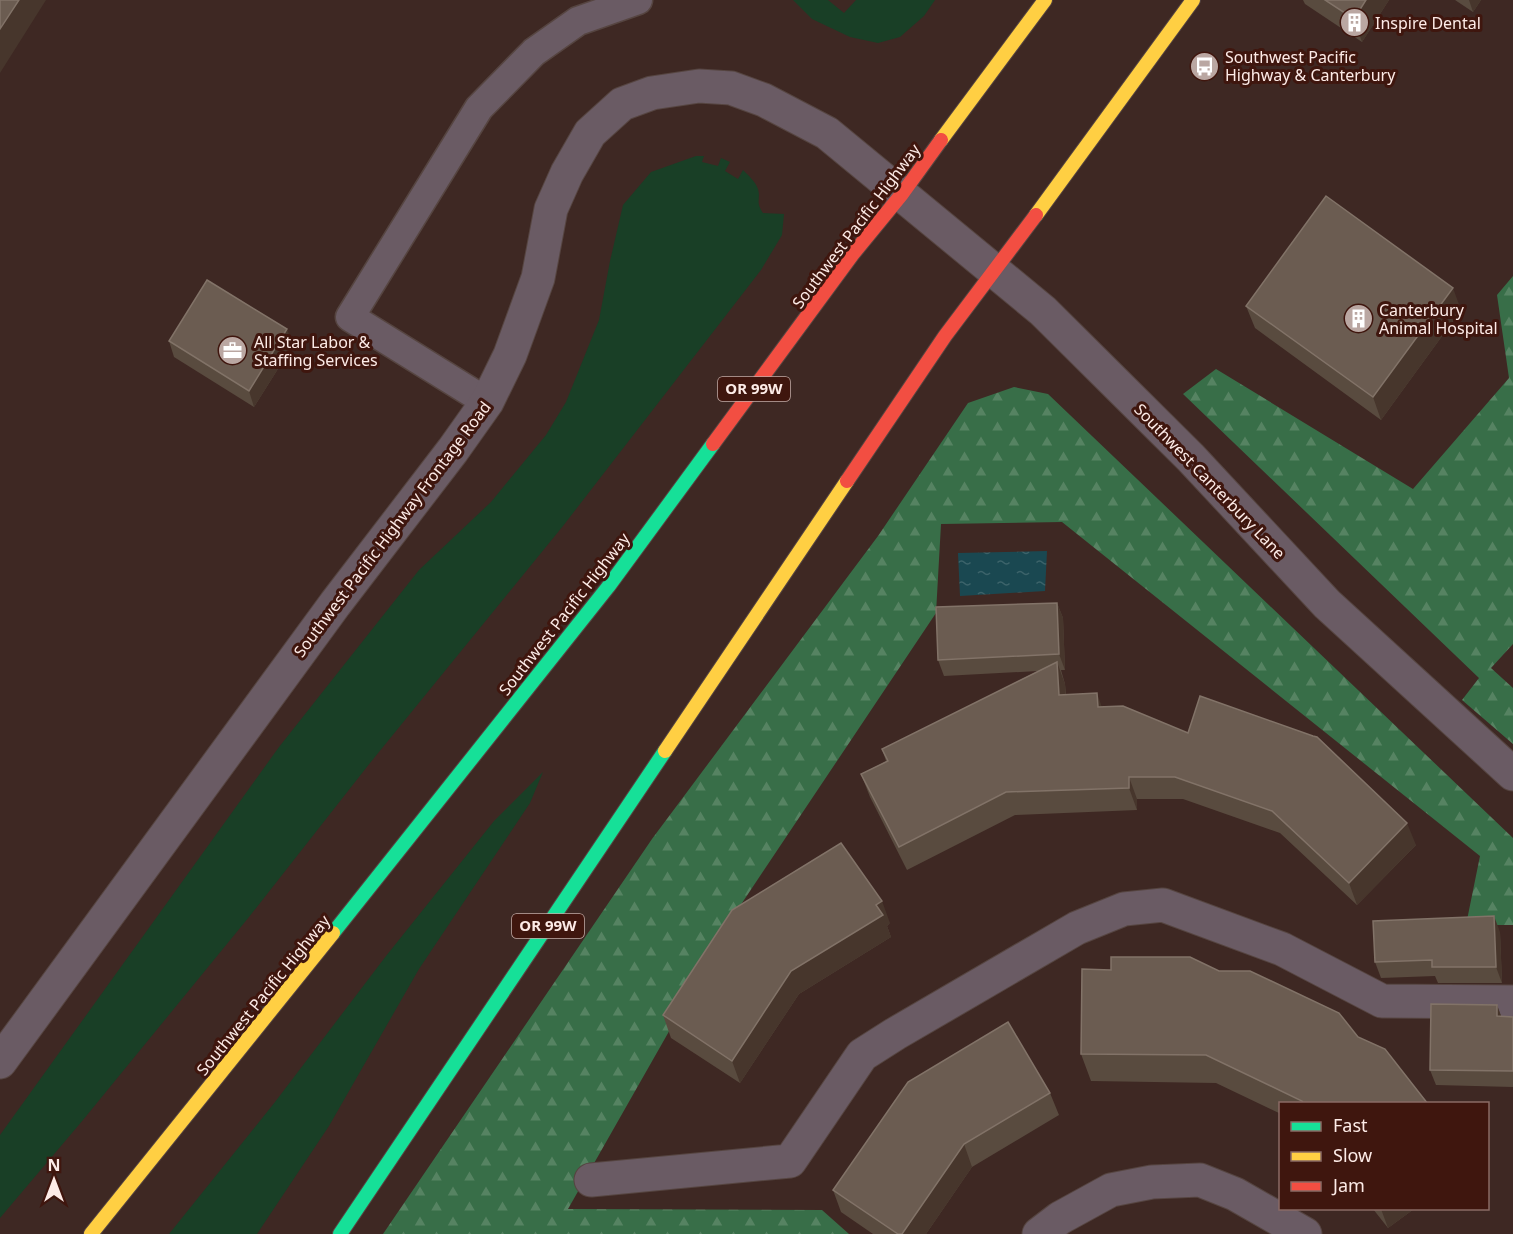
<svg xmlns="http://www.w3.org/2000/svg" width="1513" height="1234" viewBox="0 0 1513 1234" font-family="'Noto Sans',sans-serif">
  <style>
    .green { fill: #193f26 }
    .forest { fill: url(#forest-firs) }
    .water { fill: url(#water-ripples) }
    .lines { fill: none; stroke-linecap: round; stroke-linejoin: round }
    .lane-casing { stroke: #564541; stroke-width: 31 }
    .street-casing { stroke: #564541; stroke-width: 35 }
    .fast-casing { stroke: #564541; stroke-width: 16 }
    .slow-casing { stroke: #564541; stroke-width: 16 }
    .jam-casing { stroke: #564541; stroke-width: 16 }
    .lane { stroke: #6a5b64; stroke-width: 28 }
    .street { stroke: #6a5b64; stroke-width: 33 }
    .fast { stroke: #16e098; stroke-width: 14 }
    .slow { stroke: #ffcf43; stroke-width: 14 }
    .jam { stroke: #f24e42; stroke-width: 14 }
    .wall { fill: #594b3f }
    .shaded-wall { fill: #47362c }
    .building { fill: #6b5c51; stroke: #827368; stroke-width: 1.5 }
    .labels { text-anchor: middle; stroke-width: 6; stroke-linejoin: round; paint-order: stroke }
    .shield { fill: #3f160e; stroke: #c4aba6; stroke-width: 1.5 }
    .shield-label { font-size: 15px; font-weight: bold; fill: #fdebe7 }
    .poi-label { font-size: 16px; fill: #fdebe7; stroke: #3f160e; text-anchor: start }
    .street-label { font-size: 16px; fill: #fdebe7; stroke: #3f160e }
  </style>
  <defs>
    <pattern id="forest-firs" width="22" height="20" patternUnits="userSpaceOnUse" patternTransform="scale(1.5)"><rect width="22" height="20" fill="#386e48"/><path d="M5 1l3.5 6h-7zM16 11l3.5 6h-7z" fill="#568362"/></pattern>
    <pattern id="water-ripples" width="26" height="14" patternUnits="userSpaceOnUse" patternTransform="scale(1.5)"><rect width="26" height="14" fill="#1a4851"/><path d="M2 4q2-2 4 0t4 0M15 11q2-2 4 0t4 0" fill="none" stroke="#3c636a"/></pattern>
  </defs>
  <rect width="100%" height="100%" fill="#3e2823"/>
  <path class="green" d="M793 0H828L844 13 856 0H935L924 16 900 37 878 43 850 37 812 19Z
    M696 156H704L702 162 718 166 721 158 730 162 725 171 738 179 743 170C748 175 755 181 758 189 761 200 755 201 763 213L784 214 782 235 761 270 563 526 370 763 249 917 83 1120 0 1218V1135L279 747 419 570 491 502 546 435 566 402 599 320 610 261 623 205 651 172Z
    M543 772 530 803 419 969 329 1126 257 1234H169L275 1102 386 956 494 821Z"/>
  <path class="forest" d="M1513 276V644L1491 668 1513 688V744L1462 700 1479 678 1183 394 1216 369 1413 489 1509 378 1497 295Z
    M1014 387 1048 394 1513 838V925H1466L1480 856 1062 522 941 524 936 613 742 903 568 1209 822 1210 849 1234H383L652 839 878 536 968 403Z"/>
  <path class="water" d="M1047 551 1045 591 960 596 958 553Z"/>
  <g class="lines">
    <defs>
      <path id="lane" d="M487 402 350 317 479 108 534 52 578 21 638 0"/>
      <path id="street" d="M0 1062 335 604 453 450 487 402 510 355 538 278 551 209 567 173 590 133 622 104 652 93 699 86 731 88 764 100 827 133 1043 311 1191 458 1327 604 1513 774
        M591 1180 790 1161 862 1055 895 1034 1077 928 1124 909 1163 905 1282 949 1382 1001 1513 1002
        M1039 1234 1060 1218 1111 1190 1152 1182 1200 1180 1235 1194 1305 1234"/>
      <path id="fast" d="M333 933 608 587 713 444
        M340 1234 665 751"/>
      <path id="slow" d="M941 140 1045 0
        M1036 215 1193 0
        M665 751 847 481
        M91 1234 333 933"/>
      <path id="jam" d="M713 444 852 255 902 194 941 140
        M847 481 945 336 1036 215"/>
    </defs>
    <use href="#lane" class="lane-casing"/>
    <use href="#street" class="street-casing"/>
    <use href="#fast" class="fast-casing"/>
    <use href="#slow" class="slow-casing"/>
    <use href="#jam" class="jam-casing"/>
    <use href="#lane" class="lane"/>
    <use href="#street" class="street"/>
    <use href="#fast" class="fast"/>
    <use href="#slow" class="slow"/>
    <use href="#jam" class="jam"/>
  </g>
  <path class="wall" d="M1303 0H1389L1362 42 1305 4Z
    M1455 0H1481L1473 12Z
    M1246 306 1461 310 1381 420 1255 328Z
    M169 341 293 345 254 407 174 357Z
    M1057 603 1063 618 1065 670H1061L1065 684 1066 695 1102 707 1416 845 1357 905 1280 833 1183 799H1137V810L1015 815 907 870 870 797 861 774 886 761 882 749 1038 671 944 676 938 660Z
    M890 923 887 926 891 937 799 994 740 1083 671 1038 663 1015Z
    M1500 932 1502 983H1438L1435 976 1381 978 1375 962Z
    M1497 1005 1501 1016 1513 1017V1087L1436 1085 1430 1070Z
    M1358 1037 1428 1104H1281V1114L1216 1083 1091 1081 1081 1054Z
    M1050 1093 1059 1115 972 1167 926 1234H873L841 1212 833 1190Z
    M1373 1209H1414L1388 1228Z"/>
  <path class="shaded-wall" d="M19 0H46L0 73V29Z
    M1366 0H1389L1362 42 1354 19Z
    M1469 0H1481L1473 12Z
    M1453 288 1461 310 1381 420 1373 397Z
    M287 329 293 345 254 407 249 391Z
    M1057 603 1063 618 1065 670 1059 654Z
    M1057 662 1065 684 1067 718 1059 695Z
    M1097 693 1105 716 1098 707Z
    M1129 777 1137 799V810L1129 788Z
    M1407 823 1416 845 1357 905 1349 883Z
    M882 901 890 923 887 926 891 937 799 994 740 1083 732 1061 791 971Z
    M1494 916 1500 932 1502 983 1496 967Z
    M1497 1005 1503 1021 1497 1016Z
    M964 1144 972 1167 926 1234H902Z
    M1381 1209H1414L1388 1228Z"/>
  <path class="building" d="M0 0H19L0 29Z
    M1325 0H1366L1354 19Z
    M1326 196 1453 288 1373 397 1246 306Z
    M207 280 287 329 249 391 169 341Z
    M1057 603 1059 654 938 660 936 607Z
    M1057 662 1059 695 1097 693 1098 707 1123 706 1188 733 1200 696 1313 736 1317 737 1407 823 1349 883 1272 811 1175 777H1129V788L1006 792 899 847 861 774 888 761 882 749Z
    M841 843 882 901 876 905 883 915 791 971 732 1061 663 1015 732 910Z
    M1494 916 1496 967H1432V960L1375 962 1373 921Z
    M1111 957H1190L1219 971H1250L1339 1013 1358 1037 1385 1049 1428 1104H1304L1302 1101 1206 1055 1081 1054 1082 969 1111 970Z
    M1431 1004 1497 1005V1016L1513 1017V1071L1430 1070Z
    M1008 1022 1050 1093 964 1144 902 1234H898L833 1190 908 1082Z"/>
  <defs>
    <symbol id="building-disc" viewBox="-11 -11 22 22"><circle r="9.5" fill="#baa7a2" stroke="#3f160e"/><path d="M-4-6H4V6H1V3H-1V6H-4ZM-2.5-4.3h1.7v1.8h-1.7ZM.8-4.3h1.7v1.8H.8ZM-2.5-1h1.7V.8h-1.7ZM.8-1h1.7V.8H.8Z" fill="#fff"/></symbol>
    <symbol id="bus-disc" viewBox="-11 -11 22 22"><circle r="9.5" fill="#baa7a2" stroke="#3f160e"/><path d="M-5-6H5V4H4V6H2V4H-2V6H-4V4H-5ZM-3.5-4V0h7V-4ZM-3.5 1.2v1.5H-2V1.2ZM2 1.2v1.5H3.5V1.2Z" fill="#fff"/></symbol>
    <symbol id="office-disc" viewBox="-11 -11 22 22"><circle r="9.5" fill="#baa7a2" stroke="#3f160e"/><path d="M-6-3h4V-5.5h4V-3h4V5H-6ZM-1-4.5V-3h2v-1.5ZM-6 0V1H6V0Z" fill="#fff"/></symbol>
  </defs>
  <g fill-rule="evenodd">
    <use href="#building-disc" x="1338" y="6" width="33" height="33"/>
    <use href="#bus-disc" x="1188" y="50" width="33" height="33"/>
    <use href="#building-disc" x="1342" y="302" width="33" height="33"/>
    <use href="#office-disc" x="216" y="334" width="33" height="33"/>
  </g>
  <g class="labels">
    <g class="shield">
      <rect x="718" y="377" width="72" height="24" rx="4.5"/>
      <rect x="512" y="914" width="72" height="24" rx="4.5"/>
    </g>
    <g class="shield-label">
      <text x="754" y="394">OR 99W</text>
      <text x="548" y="931">OR 99W</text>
    </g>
    <g class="poi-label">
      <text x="1375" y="29">Inspire Dental</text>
      <text x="1225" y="63">Southwest Pacific<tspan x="1225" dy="18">Highway &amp; Canterbury</tspan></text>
      <text x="1379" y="316">Canterbury<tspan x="1379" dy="18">Animal Hospital</tspan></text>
      <text x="254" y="348">All Star Labor &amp;<tspan x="254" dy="18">Staffing Services</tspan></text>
    </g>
    <g class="street-label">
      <text transform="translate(856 226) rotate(-53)" y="6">Southwest Pacific Highway</text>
      <text transform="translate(1210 481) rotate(46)" y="6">Southwest Canterbury Lane</text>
      <text transform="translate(392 529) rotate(-53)" y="6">Southwest Pacific Highway Frontage Road</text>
      <text transform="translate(564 614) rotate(-52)" y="6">Southwest Pacific Highway</text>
      <text transform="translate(263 995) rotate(-51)" y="6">Southwest Pacific Highway</text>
    </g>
  </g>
  <rect x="1279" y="1102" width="210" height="108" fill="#3f160e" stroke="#8b6b65" stroke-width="1.5"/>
  <rect x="1291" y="1122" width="30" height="9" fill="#16e098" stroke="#8b6b65" stroke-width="1.5"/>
  <text x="1333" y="1132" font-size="18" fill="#fdebe7">Fast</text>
  <rect x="1291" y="1152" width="30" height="9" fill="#ffcf43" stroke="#8b6b65" stroke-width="1.5"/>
  <text x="1333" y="1162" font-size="18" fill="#fdebe7">Slow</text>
  <rect x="1291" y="1182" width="30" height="9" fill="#f24e42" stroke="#8b6b65" stroke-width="1.5"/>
  <text x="1333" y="1192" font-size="18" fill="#fdebe7">Jam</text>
  <g transform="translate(54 1180)" stroke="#3f160e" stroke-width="4.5" paint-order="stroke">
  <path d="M0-4.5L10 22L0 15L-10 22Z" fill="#fdebe7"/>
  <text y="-9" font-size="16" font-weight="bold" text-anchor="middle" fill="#fdebe7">N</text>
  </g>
</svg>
